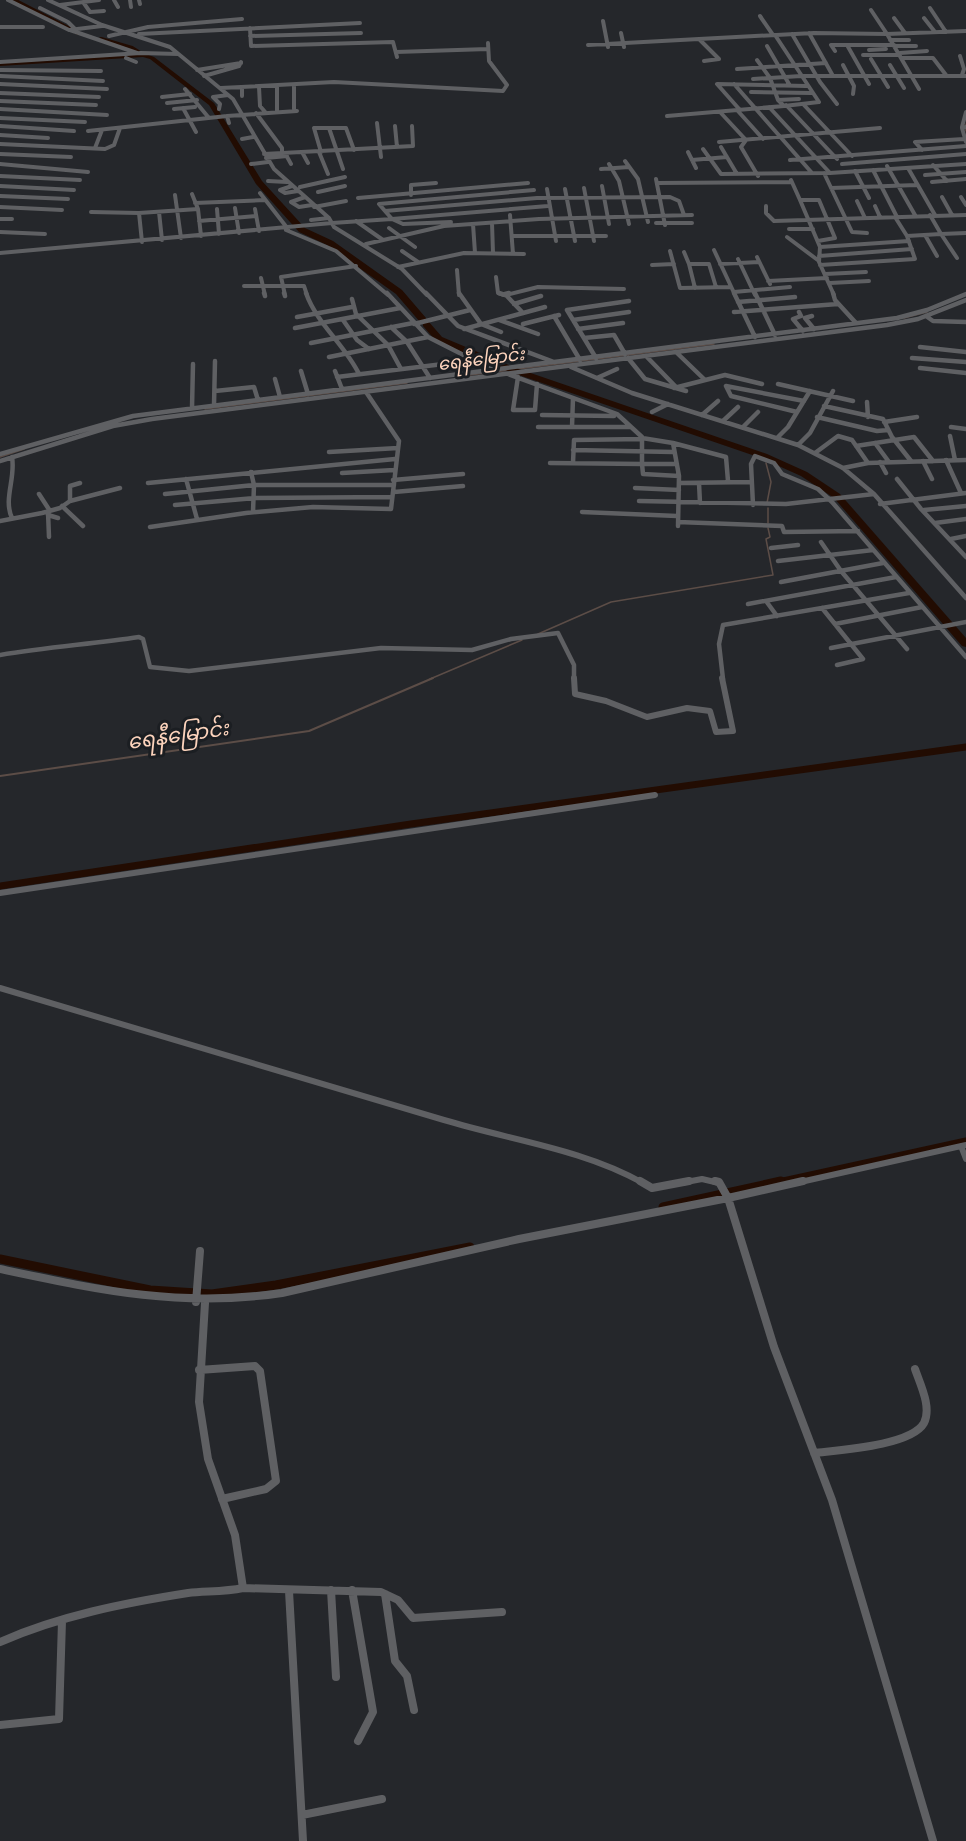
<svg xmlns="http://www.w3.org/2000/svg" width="966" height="1841" viewBox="0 0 966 1841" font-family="Cabin,'Noto Sans Myanmar',sans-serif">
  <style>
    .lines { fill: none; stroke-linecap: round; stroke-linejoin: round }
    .stream-far1 { stroke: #5c4d47; stroke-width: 1.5 }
    .stream { stroke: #5c4d47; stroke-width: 2 }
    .canal-far2 { stroke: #220c02; stroke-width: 4 }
    .canal-far1 { stroke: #220c02; stroke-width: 7 }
    .canal { stroke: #220c02; stroke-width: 9 }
    .river { fill: #220c02; fill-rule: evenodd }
    .street-far3 { stroke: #5f6063; stroke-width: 4 }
    .street-far2 { stroke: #5f6063; stroke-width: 4.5 }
    .street-far1 { stroke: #5f6063; stroke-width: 6 }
    .street { stroke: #5f6063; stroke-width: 8 }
    .labels { text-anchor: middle; stroke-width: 6; stroke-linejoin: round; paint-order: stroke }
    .far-water-label { font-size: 18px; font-style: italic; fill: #fcd3bc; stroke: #1b1e22 }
    .water-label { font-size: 21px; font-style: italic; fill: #fcd3bc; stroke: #1b1e22 }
  </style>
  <rect width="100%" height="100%" fill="#25272b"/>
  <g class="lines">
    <path class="stream-far1" d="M966 124V131
      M904 318 927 312
      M470 375 714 344
      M205 409 407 383
      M0 457 24 449
      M766 463 771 482 767 503
      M768 508V523
      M538 634 611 602 773 575 766 539 770 537 768 528
      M430 679 522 640"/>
    <path class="stream" d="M0 776 309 731 433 678"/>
    <path class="canal-far2" d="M14 0 78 33
      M101 39 132 48 143 55"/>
    <path class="canal-far1" d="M0 886 411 824 966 747
      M774 1183 966 1141"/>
    <path class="canal" d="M663 1207 781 1181
      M0 1259 150 1290 212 1294 276 1285 470 1247"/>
    <path class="river" d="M143 53 154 57 214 103 262 181 305 228 333 241 402 290 426 318V322H429L442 337 516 368 767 454 807 472 840 494 966 638V647L962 646 834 498 801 476 761 458 510 372 436 341 423 326V322H420L396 294 327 245 299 232 256 184 209 105 150 59 143 57 0 66V62Z"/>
    <path class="street-far3" d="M8 0 69 30 102 26
      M48 0 102 25 170 47 233 99 274 169 329 218 334 227 402 269 427 295
      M114 0 118 7
      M130 0 131 7
      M139 0 140 4
      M83 2 90 12 104 11
      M60 5 99 0
      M40 8 68 22 76 30
      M930 8 946 32
      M760 16 773 35
      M894 18 905 33
      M924 18 935 32
      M603 21 608 47
      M0 27H43
      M250 28 251 46 393 42 397 57
      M70 30 137 53
      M621 33 624 47
      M809 33 833 76
      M139 34 360 23
      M792 34 820 82 837 104
      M775 35 819 102 784 106
      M109 36 148 27 242 19
      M250 36 361 33
      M890 40H909
      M588 45 699 39
      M847 45 869 84
      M767 46 789 84
      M894 46H916
      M869 50 886 49
      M835 51 831 45H894
      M396 52 488 49
      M900 53 927 51
      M863 55H900
      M960 56 964 69 962 75
      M126 58 136 62
      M902 58H933L946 75
      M871 59 888 87
      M704 61 719 59 699 39 814 33 887 34 871 10
      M0 62 141 53 178 54
      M843 65 854 86 853 94
      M890 65 904 88
      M737 69 826 63
      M0 70 101 71
      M197 70 241 63
      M0 76 103 81
      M204 76 239 66 241 62
      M753 79 801 76H966
      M0 84 107 89
      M734 84 812 173
      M294 85V109
      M277 86V112
      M242 87V96
      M259 87 260 106 266 113
      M221 88 334 82 503 91 507 85 489 61 488 43
      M185 89 209 118
      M919 89 887 34 966 31
      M751 92 811 93
      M0 93 99 97
      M162 97 190 94
      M778 100 799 99
      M0 101 96 105
      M167 103 197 100
      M803 104 852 156
      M786 105 837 159
      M769 107 830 173
      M183 108 196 132
      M0 109 107 115
      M174 109 195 107
      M219 109 220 104 213 97 228 95
      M737 110 763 139
      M740 110 717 84 806 86
      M720 112 746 140 741 147 758 176
      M256 113 282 148V152
      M667 116 784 106 778 100 770 78 757 60
      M0 118 85 122
      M229 123 227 116 297 111
      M377 123 381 157
      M0 126 74 131
      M395 126 397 147
      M962 127 966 112
      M966 127 962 128 966 142
      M329 128 343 169
      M88 131 227 116
      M0 135 48 138
      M242 139 253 137
      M719 142 880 128
      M0 144 105 149 114 145 120 128
      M721 147 737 174
      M95 148 102 130
      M703 149 721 174 830 173 966 164
      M922 150 915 142 964 139
      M302 152 308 163
      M319 152 328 174
      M321 152 314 128H346L354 150
      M688 152 696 168
      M285 153 291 164
      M0 154 71 157
      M264 154 413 146 412 126
      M266 158 287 156
      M692 160 727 157
      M790 160 966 146
      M625 161 638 179 648 222
      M0 164 88 172
      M251 164 268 162
      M609 164 619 181 629 224
      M842 164 966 154
      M933 165 947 181
      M887 166 915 215
      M908 168 935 215
      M601 169 629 167
      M873 170 897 217
      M855 171 869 198
      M824 173 852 232 867 233
      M925 175 966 172
      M0 176 80 180
      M656 179 665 225
      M791 180 800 200
      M268 181 287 182
      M932 182 966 179
      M657 183 792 182
      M0 186 74 190
      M292 186 280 190 285 193 298 191
      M602 186 609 224
      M300 187 345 177
      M584 188 594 241
      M831 188 917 185
      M547 189 556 241
      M565 189 575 241
      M318 192 345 186
      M260 193 288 229
      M192 194 198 209 201 236
      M175 195 181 238
      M411 195V185L436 183
      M0 196 68 199
      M305 197 291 202 299 207 312 205
      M942 197 952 215
      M961 197 966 205
      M358 198 528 183
      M857 201 865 218
      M195 203 265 200
      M548 206 392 219 385 211 537 198 670 197 679 201 684 215
      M766 206V213L774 221 966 215
      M875 206 880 217
      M0 207 62 210
      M314 207 346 201
      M235 208 239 233
      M217 209 219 234
      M255 209 259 231
      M385 211 379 204 534 190
      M91 212 139 213 198 209
      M159 212 162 240
      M139 213 142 242
      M510 215 513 254
      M895 217 907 236 941 234 930 215
      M0 219H12
      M311 220 329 218
      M199 221 256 216
      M356 221 383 240
      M332 223 392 219 403 224 451 222
      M492 223 493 253
      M656 223H692
      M473 224 475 253
      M389 228 415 247
      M789 229H813
      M286 230 336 251 388 295
      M0 232 45 234
      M941 234 957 258
      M941 234 966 233
      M925 235 937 256
      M512 236H606
      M787 237 819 261
      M818 241 835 238 819 200H800L820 247 819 262 834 295
      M366 244 444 226 539 219 692 215
      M820 247 909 241
      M714 250 735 295
      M402 251 418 262
      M670 251 680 288 731 287
      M684 252 689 264
      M0 253 332 223
      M819 256 912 249
      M757 257 770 284
      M738 259 755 295
      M720 264 759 262
      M652 265 674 264
      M820 265 915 259 907 236
      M398 267 464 253 524 254
      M457 270 459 295
      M825 274 866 272
      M496 277 498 293 504 295
      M261 278 265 295
      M768 281 827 278
      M830 283 869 281
      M244 286H304L307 295
      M695 288 689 264H709L716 287
      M734 292 790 287
      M285 295 281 277 356 266
      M506 295 538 287 624 289"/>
    <path class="street-far2" d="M264 293 265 296
      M284 293 285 296
      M306 293C317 324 345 345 359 374
      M387 293 428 337 493 370
      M426 293 458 326 554 362 897 318 927 310 966 294
      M459 293 481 324 501 332
      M499 293 505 295
      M509 293 505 294 523 313
      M734 293 755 337
      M755 293 775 335
      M833 293 835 300 856 323
      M352 299 356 314 388 345 401 369
      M738 302 795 297
      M514 304 541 296
      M734 312 838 304
      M799 312 801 316 793 319 803 331
      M554 316 580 360
      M812 316 805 318 814 329
      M926 316 933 321 966 322
      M297 317 352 307
      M343 320 357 340 369 349
      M499 320 538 334
      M573 320 629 312
      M414 324 470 310
      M523 324 559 315
      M391 327 407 342 430 378
      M295 328 400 308
      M464 329 545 307
      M578 329 623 323
      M584 338 614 335 625 354
      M311 343 413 323
      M920 347 966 352
      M676 352 705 380
      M646 356 677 388
      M329 357 428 337
      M596 358 567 310 629 301
      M628 358 645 379 686 391
      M912 358 966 362
      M571 367 632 393 798 445 843 468 874 494 966 598
      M920 368 966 373
      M301 371 308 394
      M335 371 342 389
      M508 374 617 414 642 437V464L550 463
      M337 377 476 360
      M518 377 513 410H535L537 384
      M597 378 617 369
      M275 379 280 397
      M778 384 853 401
      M674 388 725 375 762 384
      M215 391 254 387 258 400
      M867 402 868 417
      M214 405 215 361
      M824 406 883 419 892 437 911 461
      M192 408 193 364
      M652 412 668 404
      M797 412 731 396 726 386 804 401
      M542 415 614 416
      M702 415 718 401
      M817 417 877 431 888 430
      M723 421 738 407
      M884 422 917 417
      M744 426 758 412
      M538 427H631
      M572 427 573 398
      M951 427 966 429
      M950 436 955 460
      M778 437 788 427 810 391
      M642 438 673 443 679 476 678 526
      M673 443 726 457 728 481
      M875 443 889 462
      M798 445 810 433 833 391
      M856 446 914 437 933 461
      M573 450 673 452
      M329 452 398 448
      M815 453 838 436 852 440 868 463
      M0 454 133 416 552 362
      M12 457C16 478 3 499 12 518
      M946 460 961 493
      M0 461 113 426 152 419 887 325 918 319 966 300
      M923 461 932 479
      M880 462 886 473
      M573 463 574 440 642 439
      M677 464H642L643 474 679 476
      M843 468 868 463 966 460
      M251 472 254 485 253 512
      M342 473 394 470
      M186 479 197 519
      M897 479 921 509 966 557
      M393 480 463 474
      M148 483 395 459
      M679 483 751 482
      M699 483 700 503
      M635 488 679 490
      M394 492 463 486
      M39 494 50 511
      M165 494 254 485H394
      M70 501V486L80 483
      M639 501 786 504 874 494
      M880 504 966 493
      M175 505 255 498 392 497
      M753 505 751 464 755 456 774 463 782 474 818 489 832 502 966 657
      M62 506 83 526
      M924 510 966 506
      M48 512 49 537
      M582 512 677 516
      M48 515 58 518
      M0 521 42 513 60 508 70 501 120 488
      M678 522 782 526 784 532 858 531
      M935 523 966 519
      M150 527 246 513 313 507 391 509 399 441 366 392
      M951 539 966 536
      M821 542 841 571 907 649
      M771 548 798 545
      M778 561 873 550
      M781 582 883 563
      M766 601 777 616
      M748 604 896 577
      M822 608 863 659 837 665
      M835 624 922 607
      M831 648 966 622
      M0 655C46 647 93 644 139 637L143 639 150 667 189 671 381 648 472 650 511 639 558 633 574 665V679
      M723 679 719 644 723 625 909 593"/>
    <path class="street-far1" d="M574 678 575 694 606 701 647 717 687 708 710 711 716 732 733 731 722 678
      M0 893 655 795
      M0 988C148 1032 296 1076 444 1120 510 1140 583 1149 643 1183
      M961 1146 966 1159
      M681 1183 702 1179 719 1183
      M796 1183 966 1145"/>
    <path class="street" d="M640 1181 652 1188 689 1181
      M715 1181 719 1182 728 1198 803 1181
      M0 1269C99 1290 180 1308 282 1293L519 1239 728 1198 774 1347 832 1500 933 1841
      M196 1302 200 1251
      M205 1303 199 1402 208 1459 235 1535 243 1588 381 1592 398 1600 413 1618 502 1612
      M199 1370 255 1366 260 1371 276 1481 266 1489 222 1499
      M814 1453C838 1450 911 1446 924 1423 932 1407 920 1384 915 1369
      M331 1590 336 1677
      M352 1590 373 1712 358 1741
      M289 1591 303 1841
      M385 1594 395 1661 407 1676 414 1710
      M0 1642C59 1616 124 1603 188 1593 206 1591 224 1592 243 1588
      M0 1725 59 1719 62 1621
      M302 1815 382 1799"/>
  </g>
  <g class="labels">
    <g class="far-water-label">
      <text transform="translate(481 359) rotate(-7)" y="6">ရေနီမြောင်း</text>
    </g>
    <g class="water-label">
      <text transform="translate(178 735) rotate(-8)" y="7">ရေနီမြောင်း</text>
    </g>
  </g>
</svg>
